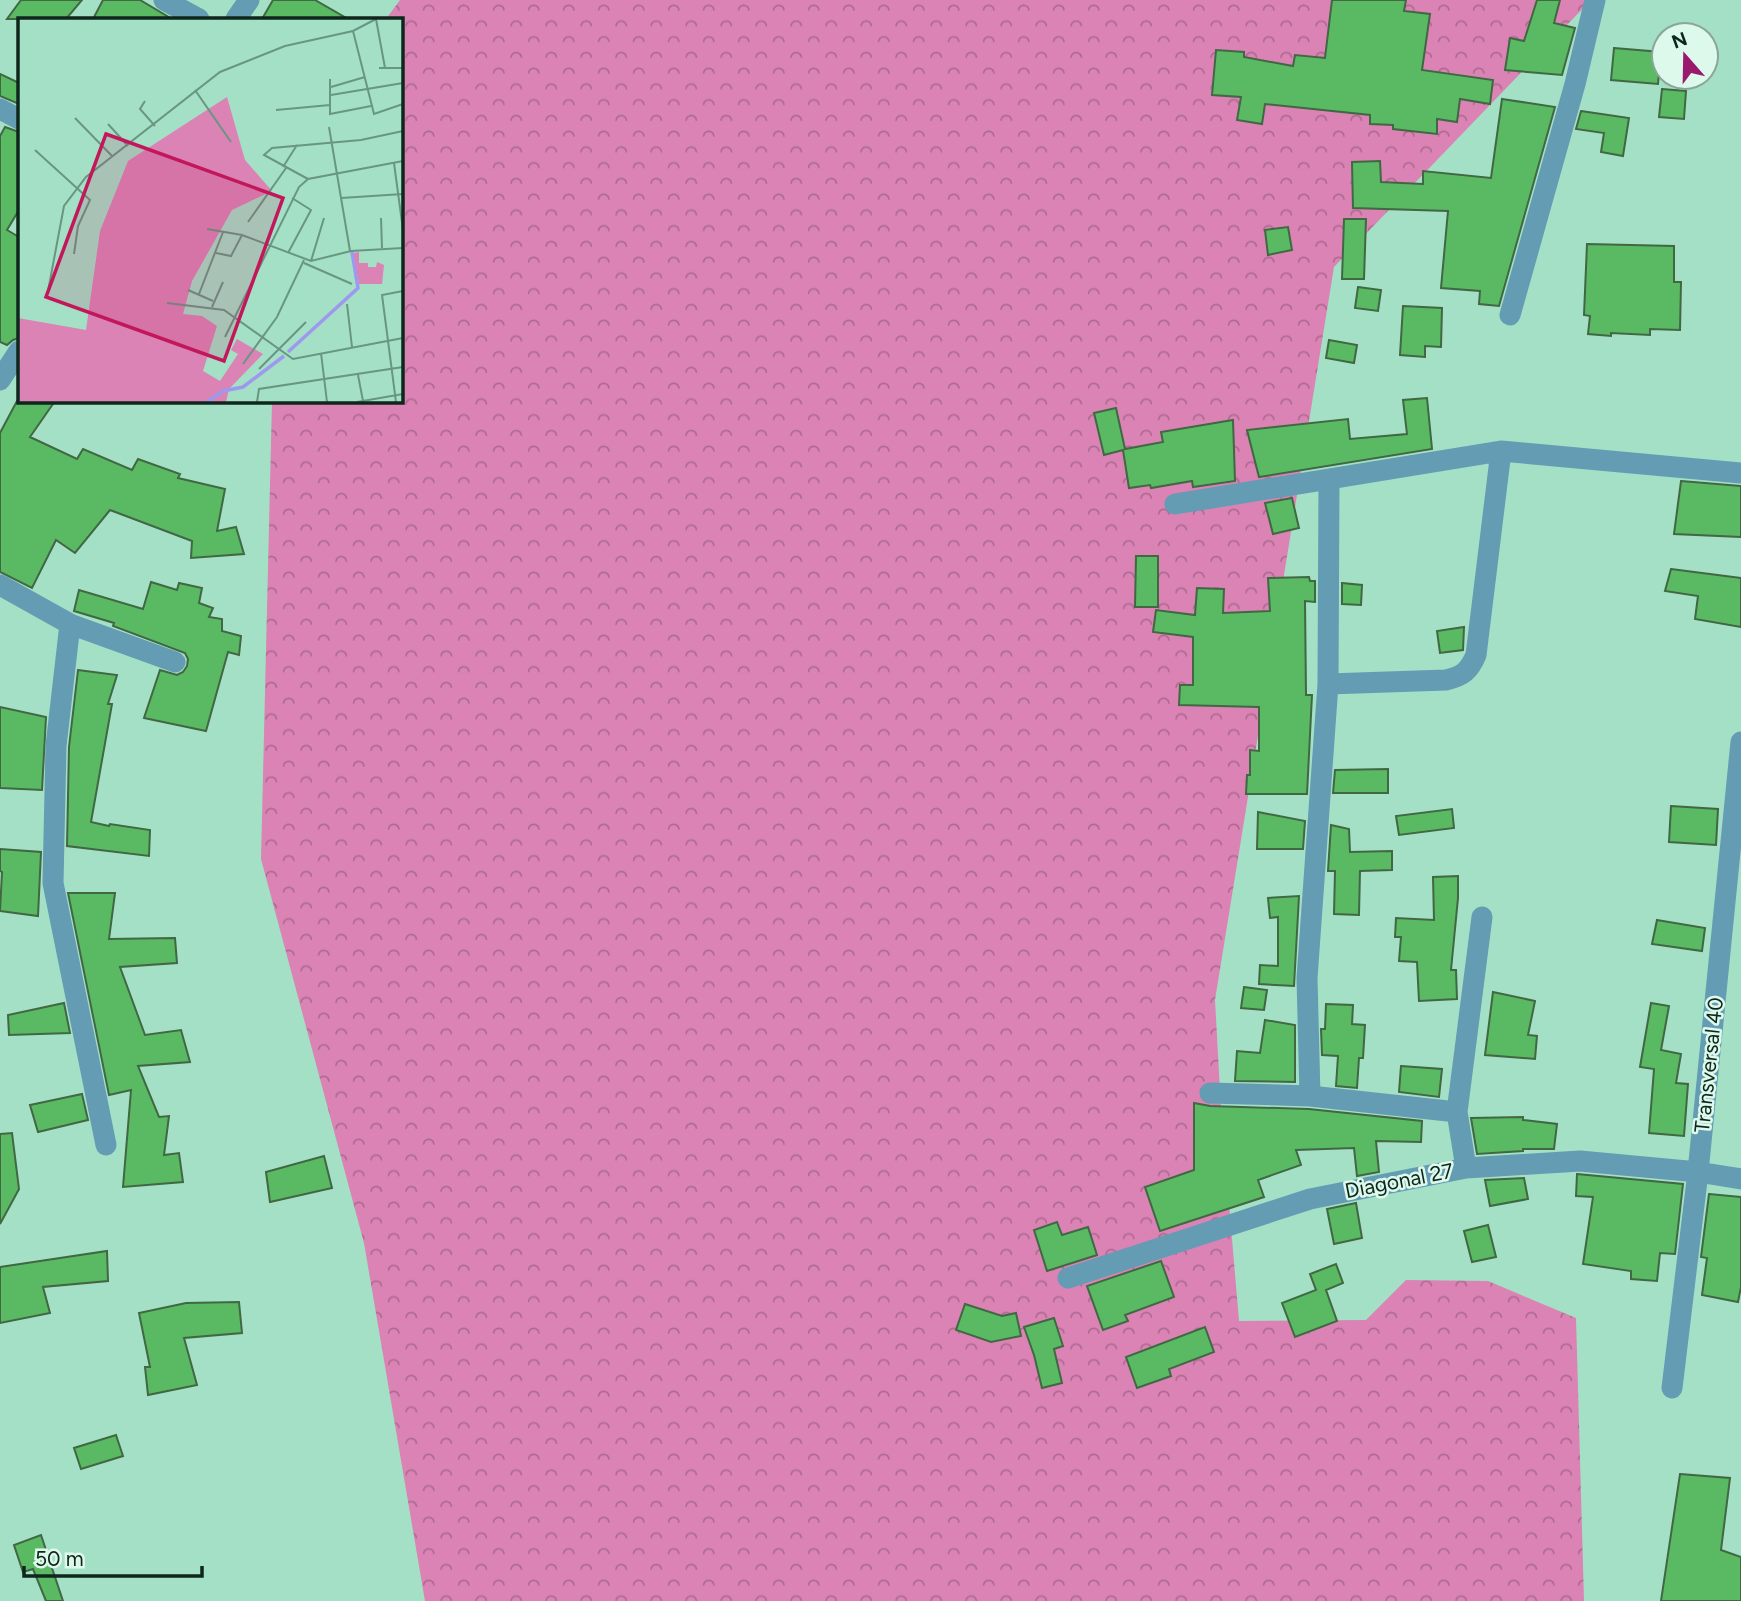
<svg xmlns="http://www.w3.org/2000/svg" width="1741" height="1601" viewBox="0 0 1741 1601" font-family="Figtree,sans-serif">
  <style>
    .forest { fill: url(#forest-crowns) }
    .building { fill: #5aba64; stroke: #416743; stroke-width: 2 }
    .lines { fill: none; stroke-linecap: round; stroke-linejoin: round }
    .minor { stroke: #639cb3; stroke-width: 21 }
    .labels { text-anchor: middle; stroke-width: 5; stroke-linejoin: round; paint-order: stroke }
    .street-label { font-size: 21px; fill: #0f261d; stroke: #dcf9eb }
    .inset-river { fill: none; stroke: #9e99ee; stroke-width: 3.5 }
    .inset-road { fill: none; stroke: #689682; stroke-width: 2 }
    .view { fill: #c2185b; fill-opacity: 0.15; stroke: #c2185b; stroke-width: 3.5 }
    .inset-edge { fill: none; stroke: #0f261d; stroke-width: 3.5 }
  </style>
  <defs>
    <pattern id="forest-crowns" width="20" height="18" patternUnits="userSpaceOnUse" patternTransform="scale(1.75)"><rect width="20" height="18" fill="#da83b4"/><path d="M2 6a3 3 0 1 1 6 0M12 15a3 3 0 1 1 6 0" fill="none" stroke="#af6b92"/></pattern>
  </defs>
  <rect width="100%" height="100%" fill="#a4e0c5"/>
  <path class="forest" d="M400 0H1591L1334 267 1215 1000 1221 1109 1239 1321 1366 1320 1406 1280 1488 1281 1576 1318 1584 1601H425L364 1243 261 859 272 401H401V19H386Z"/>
  <path class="building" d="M21 0H82L66 19H7Z
    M103 0H140L172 19H93Z
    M273 0H315L348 19H262Z
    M1332 0H1406L1404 11 1430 14 1422 70 1493 80 1490 104 1460 99 1457 122 1437 119V134L1393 129V125L1370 124V115L1265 104 1262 124 1237 120 1241 97 1212 95 1216 50 1244 52V57L1293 66 1295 55 1325 58Z
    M1537 0H1560L1554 23 1575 28 1562 75 1505 70 1510 38 1524 41Z
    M1614 48 1661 52 1658 84 1611 80Z
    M0 74 19 83V104L0 96Z
    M1662 89 1686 91 1684 119 1659 117Z
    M1502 99 1555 107 1499 306 1479 304 1480 291 1441 288 1448 211 1353 208 1352 162 1380 161 1381 182 1423 184V171L1491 178Z
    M1581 111 1629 118 1623 156 1601 152 1604 133 1576 129Z
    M5 127 19 132V210L7 230 19 237V338L13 340 7 345 0 342V136Z
    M1344 219H1366L1364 279H1342Z
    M1288 227 1292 250 1268 255 1265 230Z
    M1587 244 1674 246V282H1681L1680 330 1650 329V335L1611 333V336L1588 334 1590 316 1584 315Z
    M1358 287 1381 290 1378 311 1355 308Z
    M1403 306 1442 308 1441 347 1425 346V357L1400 355Z
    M1329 340 1357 345 1354 363 1326 358Z
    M1427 398 1432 449 1259 477 1247 430 1348 419 1350 439 1407 434 1403 400Z
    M17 401H55L30 437 77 459 83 449 132 470 138 459 180 474 178 478 225 489 217 531 236 527 244 554 191 558 192 541 110 510 75 553 56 540 32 588 0 572V433Z
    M1116 408 1125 449 1163 442 1161 432 1233 420 1235 481 1193 487 1192 481 1151 488 1150 485 1129 488 1123 450 1104 455 1094 413Z
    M1681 481 1741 486V537L1674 534Z
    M1292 498 1299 528 1273 534 1265 503Z
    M1136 556H1158V607H1135Z
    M1671 569 1741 578V627L1695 619 1698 596 1665 591Z
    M1309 577 1310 581H1315V602L1305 601 1306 695H1312L1307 794H1246L1247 775H1250V750L1259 751V707L1179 705 1180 685H1193V637L1153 632 1156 610 1195 615 1197 588 1224 589 1223 613 1270 611 1268 578Z
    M151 582 177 590 179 583 202 588 199 603 213 608 209 617 222 619V631L241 636 239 655 228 652 206 731 144 718 160 670 177 675 183 672 187 666 188 659 185 653 113 626 114 623 74 611 79 590 143 609Z
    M1342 583 1362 585 1361 605 1342 604Z
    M1464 627 1463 650 1440 653 1437 631Z
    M78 670 117 675 108 704H112L91 822 109 826 110 824 150 830 149 856 67 846 69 747Z
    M0 707 46 717 42 790 0 788Z
    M1388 769V793H1333L1335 770Z
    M1671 806 1718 809 1716 845 1669 842Z
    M1452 809 1454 828 1399 835 1396 816Z
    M1258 812 1305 821 1303 849H1257Z
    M1331 825 1349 829 1350 852 1392 851V870L1360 871 1359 915 1334 914 1335 871H1328Z
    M0 849 41 852 38 916 0 911 2 872 0 871Z
    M1458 876V898L1451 970H1456L1457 999 1419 1001 1417 962 1399 961 1401 937H1395L1396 918 1434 920 1433 877Z
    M68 893H115L109 939 175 938 177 963 120 967 145 1035 181 1030 190 1062 138 1066 159 1117 169 1116 164 1155 179 1153 183 1182 123 1187 131 1090 109 1095Z
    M1299 896 1294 986 1259 984 1260 965 1278 966V917L1270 918 1268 898Z
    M1657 920 1705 928 1702 951 1652 944Z
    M1244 987 1267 990 1264 1010 1241 1008Z
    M1493 992 1535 1001 1528 1035 1537 1036 1535 1059 1485 1055Z
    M64 1003 70 1033 9 1035 8 1015Z
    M1651 1003 1669 1006 1661 1050 1681 1054 1676 1083 1688 1084 1684 1136 1649 1133 1654 1069 1640 1067Z
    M1326 1004 1353 1005 1352 1024 1365 1025 1363 1058H1359L1357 1088 1336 1086 1338 1056 1322 1055 1321 1029H1325Z
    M1265 1020 1295 1025V1082L1235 1081 1237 1051 1260 1053Z
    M1401 1066 1442 1069 1439 1097 1399 1092Z
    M82 1094 88 1120 38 1132 30 1105Z
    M1194 1103 1210 1106 1309 1109 1422 1121 1421 1142 1376 1141 1379 1172 1357 1176 1354 1148 1296 1150 1301 1165 1258 1180 1264 1197 1160 1231 1145 1187 1194 1170Z
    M1523 1117V1120L1557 1124 1554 1149H1523V1151L1477 1154 1471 1118Z
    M12 1133 19 1189 0 1224V1134Z
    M324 1156 332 1188 270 1202 266 1172Z
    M1577 1174 1683 1184 1675 1254 1660 1253 1657 1281 1631 1279V1271L1583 1264 1593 1197 1576 1196Z
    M1524 1178 1528 1199 1490 1206 1485 1180Z
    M1709 1194 1741 1197V1287L1738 1302 1702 1295 1707 1258 1701 1257Z
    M1356 1203 1362 1238 1334 1244 1327 1209Z
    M1057 1222 1062 1235 1088 1227 1097 1255 1047 1271 1034 1230Z
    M1488 1225 1496 1257 1472 1262 1464 1231Z
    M107 1251 108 1281 43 1287 50 1313 0 1323V1267Z
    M1161 1261 1174 1297 1125 1315 1128 1321 1103 1330 1087 1286Z
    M1336 1264 1343 1283 1326 1290 1337 1321 1295 1337 1282 1303 1316 1290 1310 1274Z
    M239 1302 242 1333 184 1338 197 1385 148 1395 145 1367H150L139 1313 186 1303Z
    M965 1304 1002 1316 1016 1313 1021 1336 991 1342 956 1330Z
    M1054 1318 1063 1346 1054 1349 1062 1383 1042 1388 1034 1355 1024 1327Z
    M1205 1327 1214 1352 1169 1369 1171 1376 1137 1388 1126 1357Z
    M116 1435 123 1456 81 1469 74 1448Z
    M1680 1474 1730 1478 1721 1550 1741 1557V1601H1661Z
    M41 1535 63 1601H46L33 1569 23 1572 14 1545Z"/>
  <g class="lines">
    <path class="minor" d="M164 0 199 19
      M236 19 249 0
      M0 109 19 119
      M1510 315 1575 84 1595 0
      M0 380 19 351
      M1175 504 1501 451 1741 473
      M0 585 70 624 56 746 53 883 106 1145
      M70 624 175 662
      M1328 684 1446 680C1463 676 1469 671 1476 655L1501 451
      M1210 1093 1310 1096 1457 1112
      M1310 1096 1307 978 1328 684 1329 479
      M1466 1168 1457 1112 1482 917
      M1068 1278 1310 1199 1466 1168 1580 1161 1698 1172 1741 1179
      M1672 1388 1698 1172 1741 742"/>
  </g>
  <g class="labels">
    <g class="street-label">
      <text transform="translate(1709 1065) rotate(-84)" y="7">Transversal 40</text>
      <text transform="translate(1399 1181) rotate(-11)" y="7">Diagonal 27</text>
    </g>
  </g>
  <g transform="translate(18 18)">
    <rect width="385" height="385" fill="#a4e0c5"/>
    <path d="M341 234V245H350V249H358L359 244 366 247 364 266H341L335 235Z" fill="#da83b4"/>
    <path d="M209 79 227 142 254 173 214 192 174 263 165 296 184 298 199 308 185 353 202 363 220 336 213 332 219 321 245 336 211 371 208 384H0V300L68 312 82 213 110 143Z" fill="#da83b4"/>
    <path class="inset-river" d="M270 334 340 270 334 234M189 384 205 373 225 369 266 338"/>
    <path class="inset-road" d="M358 1 367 50M335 13 356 96 385 86M361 50H385M312 61V96L353 88M313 69 347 59M177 72 213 124M313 77 385 65M127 83 122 91 137 108M258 92 312 87M57 100 95 139M90 106 110 128M311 109 332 233M17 132 72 182 60 208 56 236M376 145 385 212M265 149 279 127M290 161 246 137 254 130 343 122 385 113M323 180 385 176M363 200 364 230M230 204 268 150M189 211 224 217 293 243 333 233 385 230M198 235 213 238 224 217M270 235 293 192 274 180M293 243 306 200M286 245 334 266M170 272 195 283M30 273 46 188 68 159 202 54 267 28 335 13 358 1M181 276 205 214M149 285 206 292 275 341 385 320M329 286 334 329M194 289 205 264M207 319 281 169 290 161 385 143M303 335 309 384M225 346 259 299 286 242M241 351 288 304M340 357 345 383M239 384 241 371 385 349M339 384 385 376M378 384 364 277 385 273"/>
    <path class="view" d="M88 116 265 180 206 343 28 279Z"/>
    <rect width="385" height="385" class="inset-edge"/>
  </g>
  <g transform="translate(1685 56) rotate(340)"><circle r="33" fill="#dcf9eb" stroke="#8aa599" stroke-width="2"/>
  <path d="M0-5L12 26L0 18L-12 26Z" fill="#9a196f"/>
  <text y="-10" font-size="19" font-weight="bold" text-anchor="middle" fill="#0f261d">N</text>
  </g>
  <path d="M24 1566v10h178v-10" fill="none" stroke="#0f261d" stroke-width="3.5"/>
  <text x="35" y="1566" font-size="21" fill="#0f261d" stroke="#dcf9eb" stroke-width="5" paint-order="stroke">50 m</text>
</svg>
